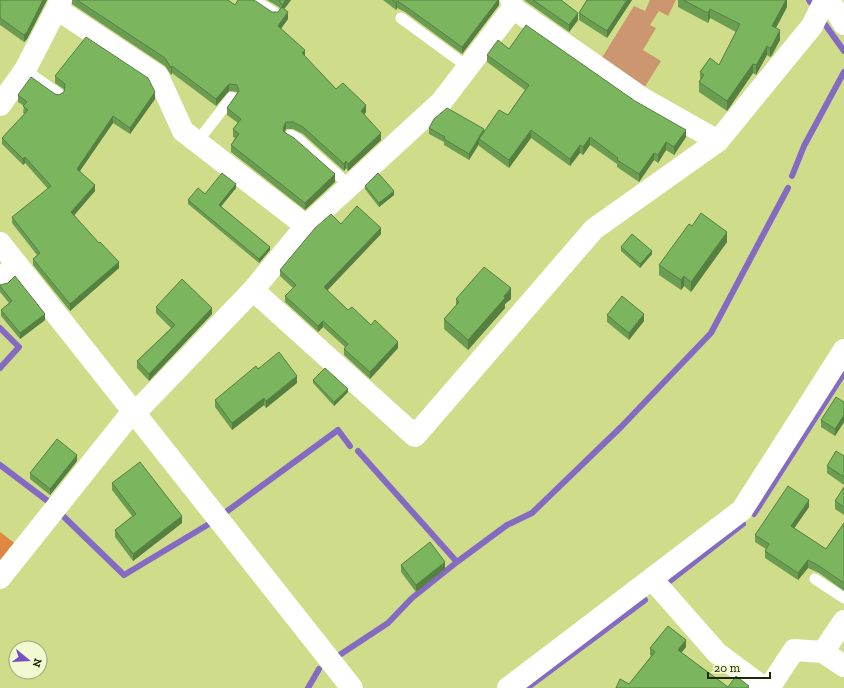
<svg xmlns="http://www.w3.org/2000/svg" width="844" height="688" viewBox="0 0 844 688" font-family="'Zilla Slab',serif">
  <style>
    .green { fill: #cb9670 }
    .forest { fill: #de8844 }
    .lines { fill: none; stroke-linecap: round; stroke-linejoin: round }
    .stream { stroke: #856ac3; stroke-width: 6 }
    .lane { stroke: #fff; stroke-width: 11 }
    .street { stroke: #fff; stroke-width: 22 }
    .wall { fill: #6a9d52 }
    .shaded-wall { fill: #567f42 }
    .building { fill: #7bb65f; stroke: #567f42 }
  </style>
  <rect width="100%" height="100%" fill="#cfdc8a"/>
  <path class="green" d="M650 0H676L668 16 659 11 650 25 656 28 643 50 661 61 644 88 600 61 634 6 645 11Z"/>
  <path class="forest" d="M0 532 17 545 0 566Z"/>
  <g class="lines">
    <path class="stream" d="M809 0 810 2
      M824 23 844 51
      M792 176 804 146 844 72
      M0 328 19 347 0 368
      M358 451 457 562
      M0 465 49 502
      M226 512 338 430 350 446
      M60 513 124 575 209 524
      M754 514 844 373
      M670 581 743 524
      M338 656 388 623 412 598 457 562 507 525 532 513 621 427 711 333 788 188
      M308 688 319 669
      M527 688 645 600"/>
    <path class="lane" d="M254 0 275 13
      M401 18 468 67
      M25 70 59 94
      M290 135 298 139 349 185
      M197 142 232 97
      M815 579 844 598"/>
    <path class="street" d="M829 0 844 24
      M513 8 642 98 718 141
      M57 9 158 76 183 131 306 226
      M0 105 25 70 61 0
      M0 243 352 688
      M0 279 17 265
      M253 290 415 436 594 229 718 141 812 26 825 0
      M135 413 253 290 306 226 442 101 513 8 511 0
      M0 578 133 411
      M652 579 717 653 764 688
      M823 652 844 666
      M508 688 742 510 844 350
      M769 688 794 650 823 652 844 621"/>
  </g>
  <path class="wall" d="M0 0H47L27 39 24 42 0 25Z
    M72 0H228L235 5 272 12H278L280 9 279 7 267 0H291L284 9 288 19 281 28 305 57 336 89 366 112 364 115 381 140 348 171 346 168 344 171 303 134 293 129H286L285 132 335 182 305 210 231 152V145L235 138 233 137V129L238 123 227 115V108L237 94V92L229 91 216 106 172 73 171 75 165 66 72 4Z
    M383 0H499V5L462 54 405 12 397 8 396 10Z
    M524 0H561L578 20 569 32Z
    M587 0H632L607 38 579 20V13Z
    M678 0H787V7L776 28 780 40 772 56 770 57 767 55 757 73 756 75 753 73 727 111 699 92V82L700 80V72L719 65 736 32 710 18 708 23 678 7Z
    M509 49 686 137 674 155 666 150 658 163 654 160 639 182 617 167V164L590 145 583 155 580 153 570 166 531 138 509 168 479 146V144L469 160 444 145V142L429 134V128L484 131 508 115 525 90 487 62V55Z
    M55 76 155 99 130 134 113 123 80 171 95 191 74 215 119 268 70 311 33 265V259L37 255 12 223V217L48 189 25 163 23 165 2 144V138L25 114 23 113 24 106 18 102V95L55 94 59 95 64 92 65 90 55 83Z
    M365 186 394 195 379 207 365 189Z
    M236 188 221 206 270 250 259 263 188 204V200L205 194Z
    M341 224 381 234 327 290 348 310 398 348 370 379 344 355V349L345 347 323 327 318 332 285 302V296L293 288 280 276V270Z
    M727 242 691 292 684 286 681 290 659 275V265Z
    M621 247 652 254 640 268 621 251Z
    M8 283 45 320 20 339 1 316V310L9 303 0 292V285Z
    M456 299H511L505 304V308L468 350 444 329V319L456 306Z
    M156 307 212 314 149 381 137 368V361L171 328 156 313Z
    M607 315 644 321 629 340 607 322Z
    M258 369 297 383 266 408 264 405 232 430 215 407V400Z
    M313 380 348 392 334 406 313 383Z
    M844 402V422L835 436 821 427V420Z
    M844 456V485L827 473V466Z
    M77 461 50 495 30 479V473Z
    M112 483 182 523 133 561 115 537V530L132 516 112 490Z
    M844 487V515L835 509V501Z
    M809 507 794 528 826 549 844 523V591L819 573 808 568 798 580 765 558V551L766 549 755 542V535Z
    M401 565 445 569 416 592 401 572Z
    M668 626 686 640V647L681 653 728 687 736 676 749 686V688H616L620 679 629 684 651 656 650 655V648Z"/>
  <path class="shaded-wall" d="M43 0H47L27 39 24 42V35Z
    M286 0H291L282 12V5Z
    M498 0H499V5L462 54V47Z
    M627 0H632L607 38V31Z
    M786 0H787V7L772 35V26Z
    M397 1V8L396 10V3Z
    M710 9V18L708 23V13Z
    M288 12V19L278 33V26Z
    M578 13V20L569 32V25Z
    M780 30V40L770 57V48Z
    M767 46V55L756 75V65Z
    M305 50V57L302 53Z
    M753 64V73L727 111V101Z
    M172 66V73L171 75V68Z
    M229 84V91L216 106V99Z
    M155 92V99L130 134V128Z
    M366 105V112L361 118V111Z
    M113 116V123L77 175V169Z
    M286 122V129L283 135V128Z
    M484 129V135L479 139V144L469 160V154Z
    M531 130V138L509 168V160Z
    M686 130V137L674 155V147Z
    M381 133V140L348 171V164Z
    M590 137V145L583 155V147Z
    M666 142V150L658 163V155Z
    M580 145V153L570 166V159Z
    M654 153V160L639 182V174Z
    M25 157V163L23 165V159Z
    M346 161V168L344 171V164Z
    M335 174V182L305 210V203Z
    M236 184V188L219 209V205Z
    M95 185V191L71 219V212Z
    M394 191V195L379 207V203Z
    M381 228V234L324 294V287Z
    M727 232V242L691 292V282Z
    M270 247V250L259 263V259Z
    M652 251V254L640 268V264Z
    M119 262V268L70 311V304Z
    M684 276V286L681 290V280Z
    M511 288V299L505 304V308L468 350V340Z
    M212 308V314L149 381V374Z
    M45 314V320L20 339V333Z
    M644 314V321L629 340V333Z
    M323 321V327L318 332V326Z
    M398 342V348L370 379V372Z
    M297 376V383L266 408V401Z
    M348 389V392L334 406V402Z
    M264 398V405L232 430V423Z
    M844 415V422L835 436V429Z
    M77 455V461L50 495V489Z
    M809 500V507L791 533V526Z
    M182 516V523L133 561V554Z
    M808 560V568L798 580V573Z
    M445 562V569L416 592V585Z
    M686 640V647L678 657V650Z"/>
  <path class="building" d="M0 0H43L27 32 24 35 0 18Z
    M77 0H228L235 5 238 0H254L272 12H278L282 7 288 12 278 26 305 50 302 53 336 89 343 83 366 105 361 111 381 133 348 164 346 161 344 164 303 127 293 122H286L283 128 284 132 294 138 335 174 305 203 231 145 239 134 233 129 241 119 227 108 239 91 237 85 229 84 216 99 172 66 171 68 165 58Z
    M279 0H286L282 5Z
    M392 0H498L462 47 405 6 397 1 396 3Z
    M533 0H561L578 13 569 25Z
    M587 0H627L607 31 579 13Z
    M683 0H786L772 26 780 30 772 46 770 48 767 46 757 64 756 65 753 64 727 101 699 82 704 75 700 72 710 58 719 65 740 24 710 9 708 13Z
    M526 25 635 101 686 130 674 147 666 142 658 155 654 153 639 174 617 160 618 158 590 137 583 147 580 145 570 159 531 130 509 160 479 139 499 110 508 115 529 85 487 55 498 40 509 49Z
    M86 37 148 78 155 92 130 128 113 116 77 169 95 185 71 212 99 243 100 242 119 262 70 304 33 259 40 253 12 217 51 186 25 157 23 159 2 138 28 110 23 106 27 102 18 95 31 77 55 94 59 95 64 92 65 84 55 76Z
    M447 108 484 129 469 154 444 139 445 137 429 128 434 119Z
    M222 173 236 184 219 205 270 247 259 259 188 200 198 188 205 194Z
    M378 173 394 191 379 203 365 186Z
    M357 206 381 228 324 287 348 310 352 307 371 325 375 320 398 342 370 372 344 349 348 344 323 321 318 326 285 296 296 285 280 270 315 228 331 214 341 224Z
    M701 213 727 232 691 282 684 276 681 280 659 265 689 224 692 226Z
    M632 234 652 251 640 264 621 247Z
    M484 267 511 288 504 296 505 298 468 340 444 319 459 302 456 299Z
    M15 276 45 314 20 333 1 310 12 301 0 286V285L8 283Z
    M182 279 212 308 149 374 137 361 175 325 156 307Z
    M622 296 644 314 629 333 607 315Z
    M279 352 297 376 266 401 264 398 232 423 215 400 256 366 258 369Z
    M325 368 348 389 334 402 313 380Z
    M836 397 844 402V415L835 429 821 420Z
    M57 439 77 455 50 489 30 473Z
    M836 451 844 456V477L827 466Z
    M140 462 182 516 133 554 115 530 136 514 112 483Z
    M788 486 809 500 791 526 826 549 844 523V583L819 566 808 560 798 573 765 551 769 544 755 535Z
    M844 487V507L835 501Z
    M430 542 445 562 416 585 401 565Z
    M668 626 686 640 678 650 728 687 736 676 749 686 747 688H616L620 679 629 684 655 652 650 648Z"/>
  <g transform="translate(28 660) rotate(108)"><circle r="19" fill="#f1f9d1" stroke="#9ea57f"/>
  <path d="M0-3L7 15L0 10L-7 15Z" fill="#784dc5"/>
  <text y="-6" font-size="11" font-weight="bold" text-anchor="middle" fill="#212604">N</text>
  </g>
  <path d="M708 672v6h62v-6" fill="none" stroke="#212604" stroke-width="2"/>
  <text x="714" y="672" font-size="12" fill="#212604" stroke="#f1f9d1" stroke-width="3" paint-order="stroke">20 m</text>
</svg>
